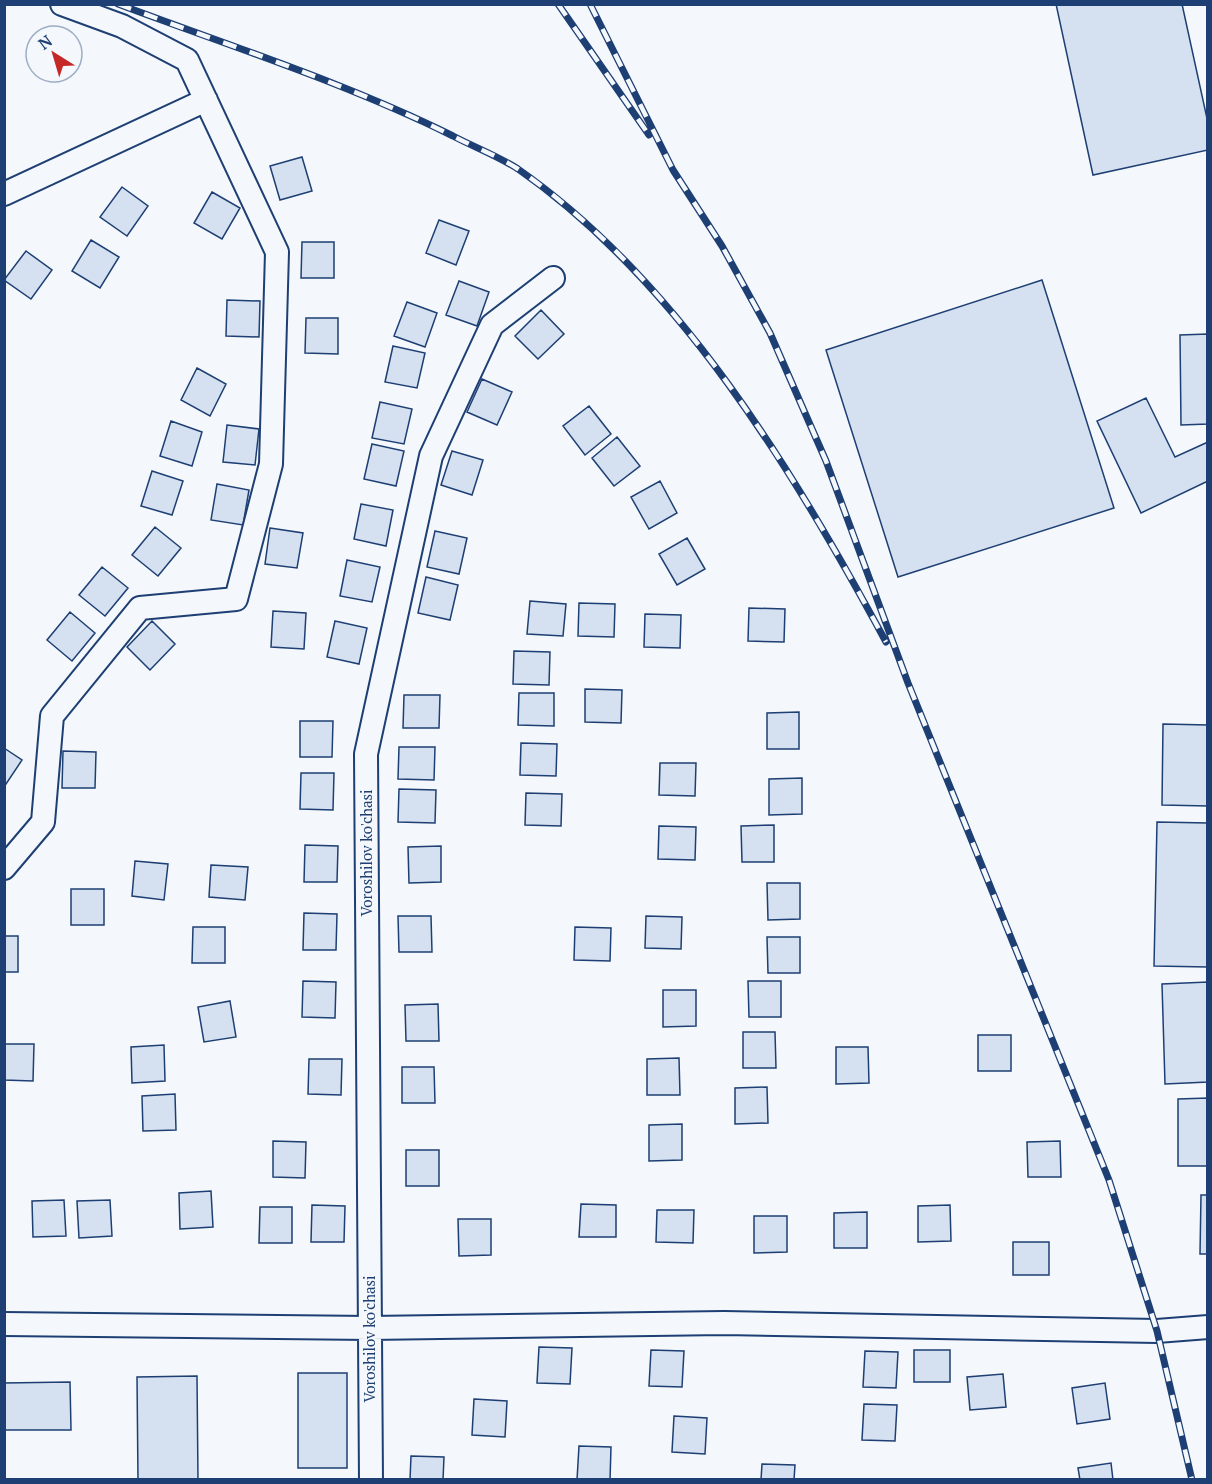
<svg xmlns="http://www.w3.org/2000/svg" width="1212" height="1484" viewBox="0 0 1212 1484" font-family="'PT Serif',serif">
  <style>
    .building { fill: #d5e0f0; stroke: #1d3f73; stroke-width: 1.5 }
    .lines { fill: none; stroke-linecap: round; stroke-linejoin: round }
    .minor-casing { stroke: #1d3f73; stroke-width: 26 }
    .minor { stroke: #f4f7fb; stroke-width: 22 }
    .rail-casing { stroke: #1d3f73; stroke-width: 7 }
    .rail { stroke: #f4f7fb; stroke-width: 4.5; stroke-dasharray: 14; stroke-linecap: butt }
    .labels { text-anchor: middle; stroke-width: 4.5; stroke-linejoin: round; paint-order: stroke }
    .street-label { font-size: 15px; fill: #1d3f73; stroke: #f4f7fb }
  </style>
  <rect width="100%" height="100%" fill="#f4f7fb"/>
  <path class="building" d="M1056 4H1182L1208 123V150L1093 175Z
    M302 157 312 191 280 200 270 166Z
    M122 187 148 206 127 236 100 217Z
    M212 192 240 208 222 239 194 223Z
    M439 220 469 231 456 265 426 253Z
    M91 240 119 257 100 288 72 271Z
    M302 242H334V278H301Z
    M26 251 52 270 31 299 4 280Z
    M1042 280 1114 508 898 577 826 350Z
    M459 281 489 292 477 326 446 315Z
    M227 300 260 301 259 337 226 336Z
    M407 302 437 313 425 347 394 336Z
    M541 310 564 334 538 359 515 336Z
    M306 318H338V354L305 353Z
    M1208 334V424L1181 425 1180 335Z
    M393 346 425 353 417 388 385 382Z
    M197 368 226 384 210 416 181 400Z
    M482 379 512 392 497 425 467 412Z
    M1146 398 1175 457 1208 442V481L1141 513 1097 421Z
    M380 402 412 409 404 444 372 438Z
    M589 406 611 434 585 455 563 426Z
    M171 421 202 432 192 466 160 456Z
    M227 425 259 429 255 465 223 462Z
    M617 437 640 466 614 486 592 458Z
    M372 444 404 451 396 486 364 479Z
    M452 451 483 460 472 495 441 485Z
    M152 471 183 481 172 515 141 506Z
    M660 481 677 513 649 529 631 497Z
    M217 484 249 490 243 525 211 520Z
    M361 504 393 510 386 546 354 539Z
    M155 527 181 548 158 576 132 555Z
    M270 528 303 533 297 568 265 564Z
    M435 531 467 538 459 574 427 567Z
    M687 538 705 569 677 585 659 554Z
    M347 560 380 567 372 602 340 596Z
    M102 567 128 588 105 616 79 595Z
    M426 577 458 585 450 620 418 613Z
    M530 601 566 604 563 636 527 634Z
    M579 603 615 604 614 637 578 636Z
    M749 608 785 609 784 642 748 641Z
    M273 611 306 613 304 649 271 647Z
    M70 612 95 633 72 661 47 640Z
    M645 614 681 615 680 648 644 647Z
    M152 621 175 644 150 670 127 647Z
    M335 621 367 628 359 664 327 657Z
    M514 651 550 652 549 685 513 684Z
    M585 689 622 690 621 723 585 722Z
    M519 693H554V726L518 725Z
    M404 695H440L439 728H403Z
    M799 712V749H767V713Z
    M300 721H333L332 757H300Z
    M1163 724 1208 725V806L1162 805Z
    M521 743 557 744 556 776 520 775Z
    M399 747H435L434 780 398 779Z
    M4 748 22 760 4 787Z
    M63 751 96 752 95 788H62Z
    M660 763H696L695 796 659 795Z
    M301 773H334L333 810 300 809Z
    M802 778V814L769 815V779Z
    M399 789 436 790 435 823 398 822Z
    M526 793 562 794 561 826 525 825Z
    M1157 822 1208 823V967L1154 966Z
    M774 825V862H742L741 826Z
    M659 826 696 827 695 860 658 859Z
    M305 845 338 846 337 882H304Z
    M441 846V882L409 883 408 847Z
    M135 861 168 864 164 900 132 896Z
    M211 865 248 867 245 900 209 897Z
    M767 883H800V919L768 920Z
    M71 889H104V925H71Z
    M304 913 337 914 336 950H303Z
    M398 916H431L432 952H399Z
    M646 916 682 917 681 949 645 948Z
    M193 927H225V963H192Z
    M575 927 611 928 610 961 574 960Z
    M4 936H18V972H4Z
    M767 937H800V973H768Z
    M303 981 336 982 335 1018 302 1017Z
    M748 981H781V1017H749Z
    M1208 982V1082L1165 1084 1162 984Z
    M663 990H696V1026L663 1027Z
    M230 1001 236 1037 204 1042 198 1007Z
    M438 1004 439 1041H406L405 1005Z
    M743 1032H775L776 1068H743Z
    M978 1035H1011V1071H978Z
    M4 1044H34L33 1081 4 1080Z
    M164 1045 165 1081 132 1083 131 1047Z
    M836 1047H868L869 1083 836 1084Z
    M679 1058 680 1095H647V1059Z
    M309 1059H342L341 1095 308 1094Z
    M402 1067H434L435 1103H402Z
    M767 1087 768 1123 735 1124V1088Z
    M175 1094 176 1130 143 1131 142 1096Z
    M1208 1098V1166H1178V1099Z
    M682 1124V1160L649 1161V1125Z
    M273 1141 306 1142 305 1178 273 1177Z
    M1060 1141 1061 1177H1028L1027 1142Z
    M406 1150H439V1186H406Z
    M211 1191 213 1227 180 1229 179 1193Z
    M1201 1195H1208V1254H1200Z
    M64 1200 66 1236 33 1237 32 1201Z
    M110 1200 112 1236 79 1238 77 1201Z
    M581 1204 616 1205V1237H579Z
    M312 1205 345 1206 344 1242H311Z
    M950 1205 951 1241 918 1242V1206Z
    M260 1207H292V1243H259Z
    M657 1210H694L693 1243 656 1242Z
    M867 1212V1248H834V1213Z
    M754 1216H787V1252L754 1253Z
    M458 1219H491V1255L459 1256Z
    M1013 1242H1049V1275H1013Z
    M539 1347 572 1348 570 1384 537 1383Z
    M651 1350 684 1351 682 1387 649 1386Z
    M914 1350H950V1382H914Z
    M865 1351 898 1352 896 1388 863 1387Z
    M298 1373H347V1468H298Z
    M1003 1374 1006 1407 970 1410 967 1377Z
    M197 1376 198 1480H138L137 1377Z
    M70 1382 71 1430H4V1383Z
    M1105 1383 1110 1419 1077 1424 1072 1388Z
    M474 1399 507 1401 505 1437 472 1435Z
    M864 1404 897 1405 895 1441 862 1440Z
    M674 1416 707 1418 705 1454 672 1452Z
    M579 1446 611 1447 610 1480H577Z
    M411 1456 444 1457 443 1480H410Z
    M1111 1463 1113 1480H1080L1078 1468Z
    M762 1464 795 1465 794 1480H761Z"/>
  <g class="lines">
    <defs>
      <path id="minor" d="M4 194 206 100
        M4 868 43 822 52 716 140 608 236 599 271 464 277 252 187 60 122 26 62 4
        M4 1324 370 1328 724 1323 1157 1331 1208 1327
        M371 1480 366 754 431 456 492 325 553 278"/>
    </defs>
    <use href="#minor" class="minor-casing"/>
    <use href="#minor" class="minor"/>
    <defs>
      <path id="rail" d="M118 4C230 46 346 83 453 136 474 147 498 156 518 169 680 282 794 472 886 642
        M558 4 649 135
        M590 4 673 170 722 246 770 333 826 461 908 683 1109 1180 1157 1331 1192 1480"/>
    </defs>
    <use href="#rail" class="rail-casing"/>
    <use href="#rail" class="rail"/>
  </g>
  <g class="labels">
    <g class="street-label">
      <text transform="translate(367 853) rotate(-90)" y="5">Voroshilov ko'chasi</text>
      <text transform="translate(370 1339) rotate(-90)" y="5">Voroshilov ko'chasi</text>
    </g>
  </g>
  <rect width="1212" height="1484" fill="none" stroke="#1d3f73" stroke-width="12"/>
  <g transform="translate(54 54) rotate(323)"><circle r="28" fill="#f4f7fb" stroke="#9eadc5" stroke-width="1.5"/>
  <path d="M0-4.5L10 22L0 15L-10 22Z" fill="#c62828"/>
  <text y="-9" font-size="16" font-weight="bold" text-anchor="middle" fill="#1d3f73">N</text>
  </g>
</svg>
